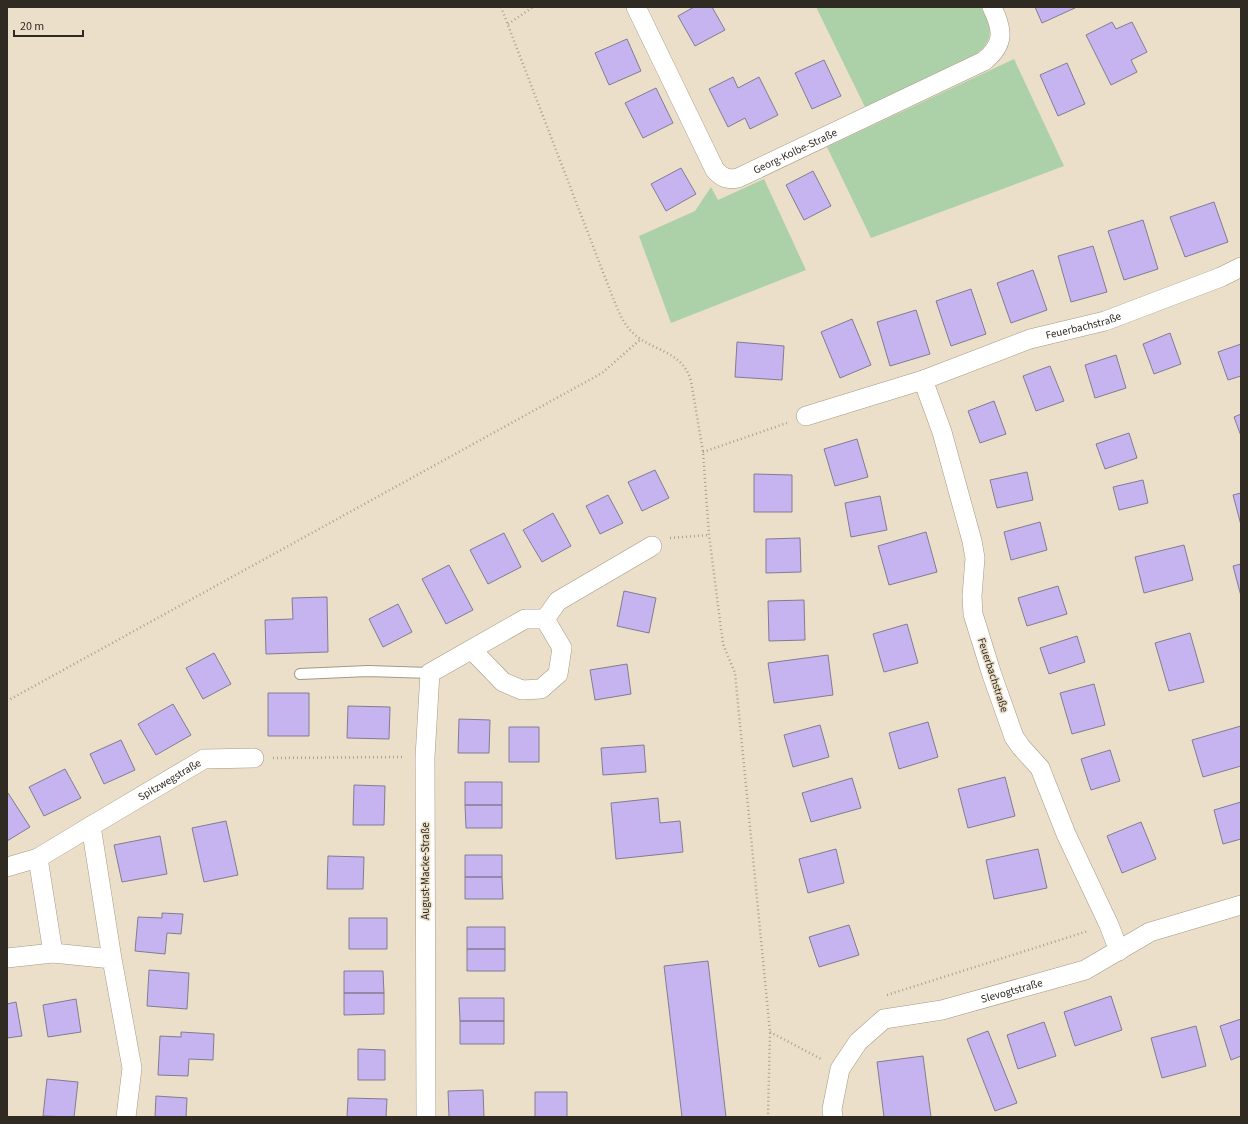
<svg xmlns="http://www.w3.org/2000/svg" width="1248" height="1124" font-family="'Source Sans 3',sans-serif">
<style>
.green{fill:#acd1a8}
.building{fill:#c6b4f1;stroke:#827c91}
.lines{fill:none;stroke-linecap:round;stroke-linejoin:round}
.service-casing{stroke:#a49984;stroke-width:12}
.minor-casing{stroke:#a49984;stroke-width:20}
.path{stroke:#a9a08f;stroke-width:2.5;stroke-dasharray:1 3;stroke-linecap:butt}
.service{stroke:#fff;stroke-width:10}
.minor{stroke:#fff;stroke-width:19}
.labels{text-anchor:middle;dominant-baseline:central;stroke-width:3;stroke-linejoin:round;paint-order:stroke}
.street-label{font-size:11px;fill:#2f2a22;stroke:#ebdfc9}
</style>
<rect width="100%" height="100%" fill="#ebdfc9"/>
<!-- green -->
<path class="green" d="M816,7H981C991,26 996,39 976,54L865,107Z
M1014,59L1064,166L871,238L827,147Z
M764,179L806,270L671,323L639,236L695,211L711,187L718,200Z"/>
<!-- building -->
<path class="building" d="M694,7H712L725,30L695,46L678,16Z
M1035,7H1077L1042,23Z
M1112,22L1116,29L1132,22L1147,52L1131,60L1137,72L1111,85L1086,35Z
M627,39L641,71L609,85L595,53Z
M824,60L841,96L812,109L795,73Z
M1067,63L1085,104L1058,116L1040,75Z
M733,77L738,88L759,77L778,115L750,129L745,118L728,127L709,89Z
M656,88L673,123L643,138L625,103Z
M681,168L696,194L666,211L651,184Z
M813,171L831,206L804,220L786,185Z
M1214,202L1228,242L1185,257L1170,217Z
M1143,220L1158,269L1124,280L1108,231Z
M1093,246L1107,292L1071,302L1058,256Z
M1033,270L1047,310L1011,323L997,283Z
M971,289L986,334L951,346L936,301Z
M916,310L930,354L890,366L877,322Z
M852,319L871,365L840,378L821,332Z
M1170,333L1181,364L1154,374L1143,344Z
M737,342L784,346L782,380L735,377Z
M1241,344V376L1228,380L1218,352Z
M1116,355L1126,388L1095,398L1085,365Z
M1050,366L1064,401L1036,411L1023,376Z
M994,401L1006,434L980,443L968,411Z
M1241,414V436L1234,417Z
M1129,433L1137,458L1105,469L1096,444Z
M857,439L868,477L835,486L824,449Z
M655,470L669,498L642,511L628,482Z
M1027,472L1033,500L997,508L990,480Z
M754,474L792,475V512H754Z
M1143,480L1148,503L1119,510L1113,487Z
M1241,493V525L1233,495Z
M608,495L623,523L600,534L586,506Z
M880,496L887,530L851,537L845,503Z
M553,513L571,546L542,562L523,530Z
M1040,522L1047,550L1011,560L1004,532Z
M926,532L937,572L889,585L878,546Z
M504,533L521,567L488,584L470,550Z
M800,538L801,572L766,573V539Z
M1184,545L1193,580L1144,593L1135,557Z
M1241,564V596L1233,566Z
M449,565L473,610L446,624L422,579Z
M1058,586L1067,614L1027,626L1018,598Z
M624,591L656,598L649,633L617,626Z
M327,597L328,652L266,654L265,620L293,619L292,598Z
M804,600L805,640L769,641L768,601Z
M398,604L412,632L383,647L369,619Z
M907,624L918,663L884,672L873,634Z
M1190,633L1204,682L1169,691L1155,643Z
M1077,636L1085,662L1049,674L1040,648Z
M214,653L231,684L203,699L186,668Z
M828,655L833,695L774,703L768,663Z
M627,664L631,694L595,700L590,670Z
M1094,684L1105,725L1072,734L1060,693Z
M268,693H309V736H268Z
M173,704L191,735L156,755L138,724Z
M348,706L390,707L389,739L347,738Z
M459,719L490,720L489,753H458Z
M928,722L938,757L899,769L889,733Z
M820,725L829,757L793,767L784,735Z
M1241,726V766L1203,777L1192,740Z
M509,727H539V762H509Z
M121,740L135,770L104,784L90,754Z
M644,745L646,772L603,775L601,748Z
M1110,750L1120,781L1091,790L1081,759Z
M65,769L81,798L44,816L29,787Z
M1005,777L1015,816L968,828L958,789Z
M852,778L861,808L811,822L802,793Z
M465,782H502V805H465Z
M354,785L385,786L384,825H353Z
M8,793L30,827L7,841V794Z
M658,798L660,823L680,821L683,852L616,859L611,803Z
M1241,802V839L1223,844L1214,810Z
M465,805H502V828H466Z
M226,821L238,875L204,882L192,828Z
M1141,822L1156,859L1122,873L1107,836Z
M160,836L167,874L122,882L114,845Z
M836,849L844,883L808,893L799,859Z
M1038,849L1047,888L994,899L986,860Z
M465,855H502V877H465Z
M328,856L364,857L363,889H327Z
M465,877H502L503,899H465Z
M162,913L183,914L181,934L167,933L165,954L135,951L138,917L162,918Z
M349,918H387V949H349Z
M849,925L859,955L819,967L809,937Z
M467,927H505V949H467Z
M467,949H505V971H467Z
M708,961L726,1117H682L664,966Z
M149,970L189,973L187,1009L147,1006Z
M344,971H383L384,993H344Z
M344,993H384V1014L344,1015Z
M1111,996L1122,1030L1075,1046L1064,1012Z
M459,998H504V1021H460Z
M76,999L81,1032L48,1037L43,1005Z
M16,1002L22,1036L7,1038V1004Z
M1241,1019V1056L1231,1060L1220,1026Z
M460,1021H504V1044H460Z
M1044,1022L1056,1056L1018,1069L1007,1035Z
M1196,1026L1206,1066L1162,1078L1151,1038Z
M988,1031L1017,1103L995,1111L967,1039Z
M181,1032L214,1034L213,1060L189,1059L188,1076L158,1075L160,1036L181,1037Z
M358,1049L385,1050V1080H358Z
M923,1056L931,1117H884L877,1062Z
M47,1079L78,1082L74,1117L43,1116Z
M483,1090L484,1117H449L448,1091Z
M535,1092H567V1117H535Z
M156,1096L187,1098L186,1117H155Z
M348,1098L387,1099L386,1117H347Z"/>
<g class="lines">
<defs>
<path id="service" d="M300,674L368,671L430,673"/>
<g id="minor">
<path id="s1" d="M636,7L715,170C722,178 728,180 738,178L984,61C1005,44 1003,30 992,7"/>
<path d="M806,416L923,380"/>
<path d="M545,619L558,601L652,546"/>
<path id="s2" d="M91,826L204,759L254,758"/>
<path d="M7,867L38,858"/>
<path id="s3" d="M1119,951L1109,925L1066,834L1040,768L1021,747L1014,737L992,675L973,614L972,596L975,558L972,541L942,432L923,380L1030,339L1105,321L1221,277L1241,267"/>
<path d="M7,958L53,953"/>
<path d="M112,959L53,953L38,858L91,826L112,959L132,1068L126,1117"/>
<path d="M426,1117L425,757L430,673L525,619H545L562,648L558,674L541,689L522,690L503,682L472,650"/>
<path id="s4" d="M833,1117L832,1109L840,1069L858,1042L884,1019L942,1010L1085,970L1150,932L1241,905"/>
</g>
</defs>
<!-- service casing -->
<use href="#service" class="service-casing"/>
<!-- minor casing -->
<use href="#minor" class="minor-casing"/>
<!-- path -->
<path class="path" d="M501,7L613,298C618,310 623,324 633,333C653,352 682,350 691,381L703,452L709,535L723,644L735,673L770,1032L768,1117
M508,24L533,7
M703,452L787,423
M670,538L709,535
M7,701L602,373L641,339
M273,758L404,757
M887,995L1088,931
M770,1032L821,1059"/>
<!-- service -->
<use href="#service" class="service"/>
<!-- minor -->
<use href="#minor" class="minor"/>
</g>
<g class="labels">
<!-- street labels -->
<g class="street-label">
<text stroke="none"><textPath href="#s1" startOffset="270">Georg-Kolbe-Straße</textPath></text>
<text stroke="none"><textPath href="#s3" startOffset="781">Feuerbachstraße</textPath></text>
<text transform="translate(993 675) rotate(72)">Feuerbachstraße</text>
<text stroke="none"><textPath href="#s2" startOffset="91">Spitzwegstraße</textPath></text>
<text transform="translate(425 871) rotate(-90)">August-Macke-Straße</text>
<text stroke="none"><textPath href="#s4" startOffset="247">Slevogtstraße</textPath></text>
</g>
</g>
<!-- border -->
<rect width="1248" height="1124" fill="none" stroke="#2f2a22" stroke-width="16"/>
<!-- scale -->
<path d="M14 30v6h69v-6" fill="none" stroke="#2f2a22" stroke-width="2"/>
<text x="20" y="30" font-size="12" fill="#2f2a22" stroke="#ebdfc9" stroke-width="3" paint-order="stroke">20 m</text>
</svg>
